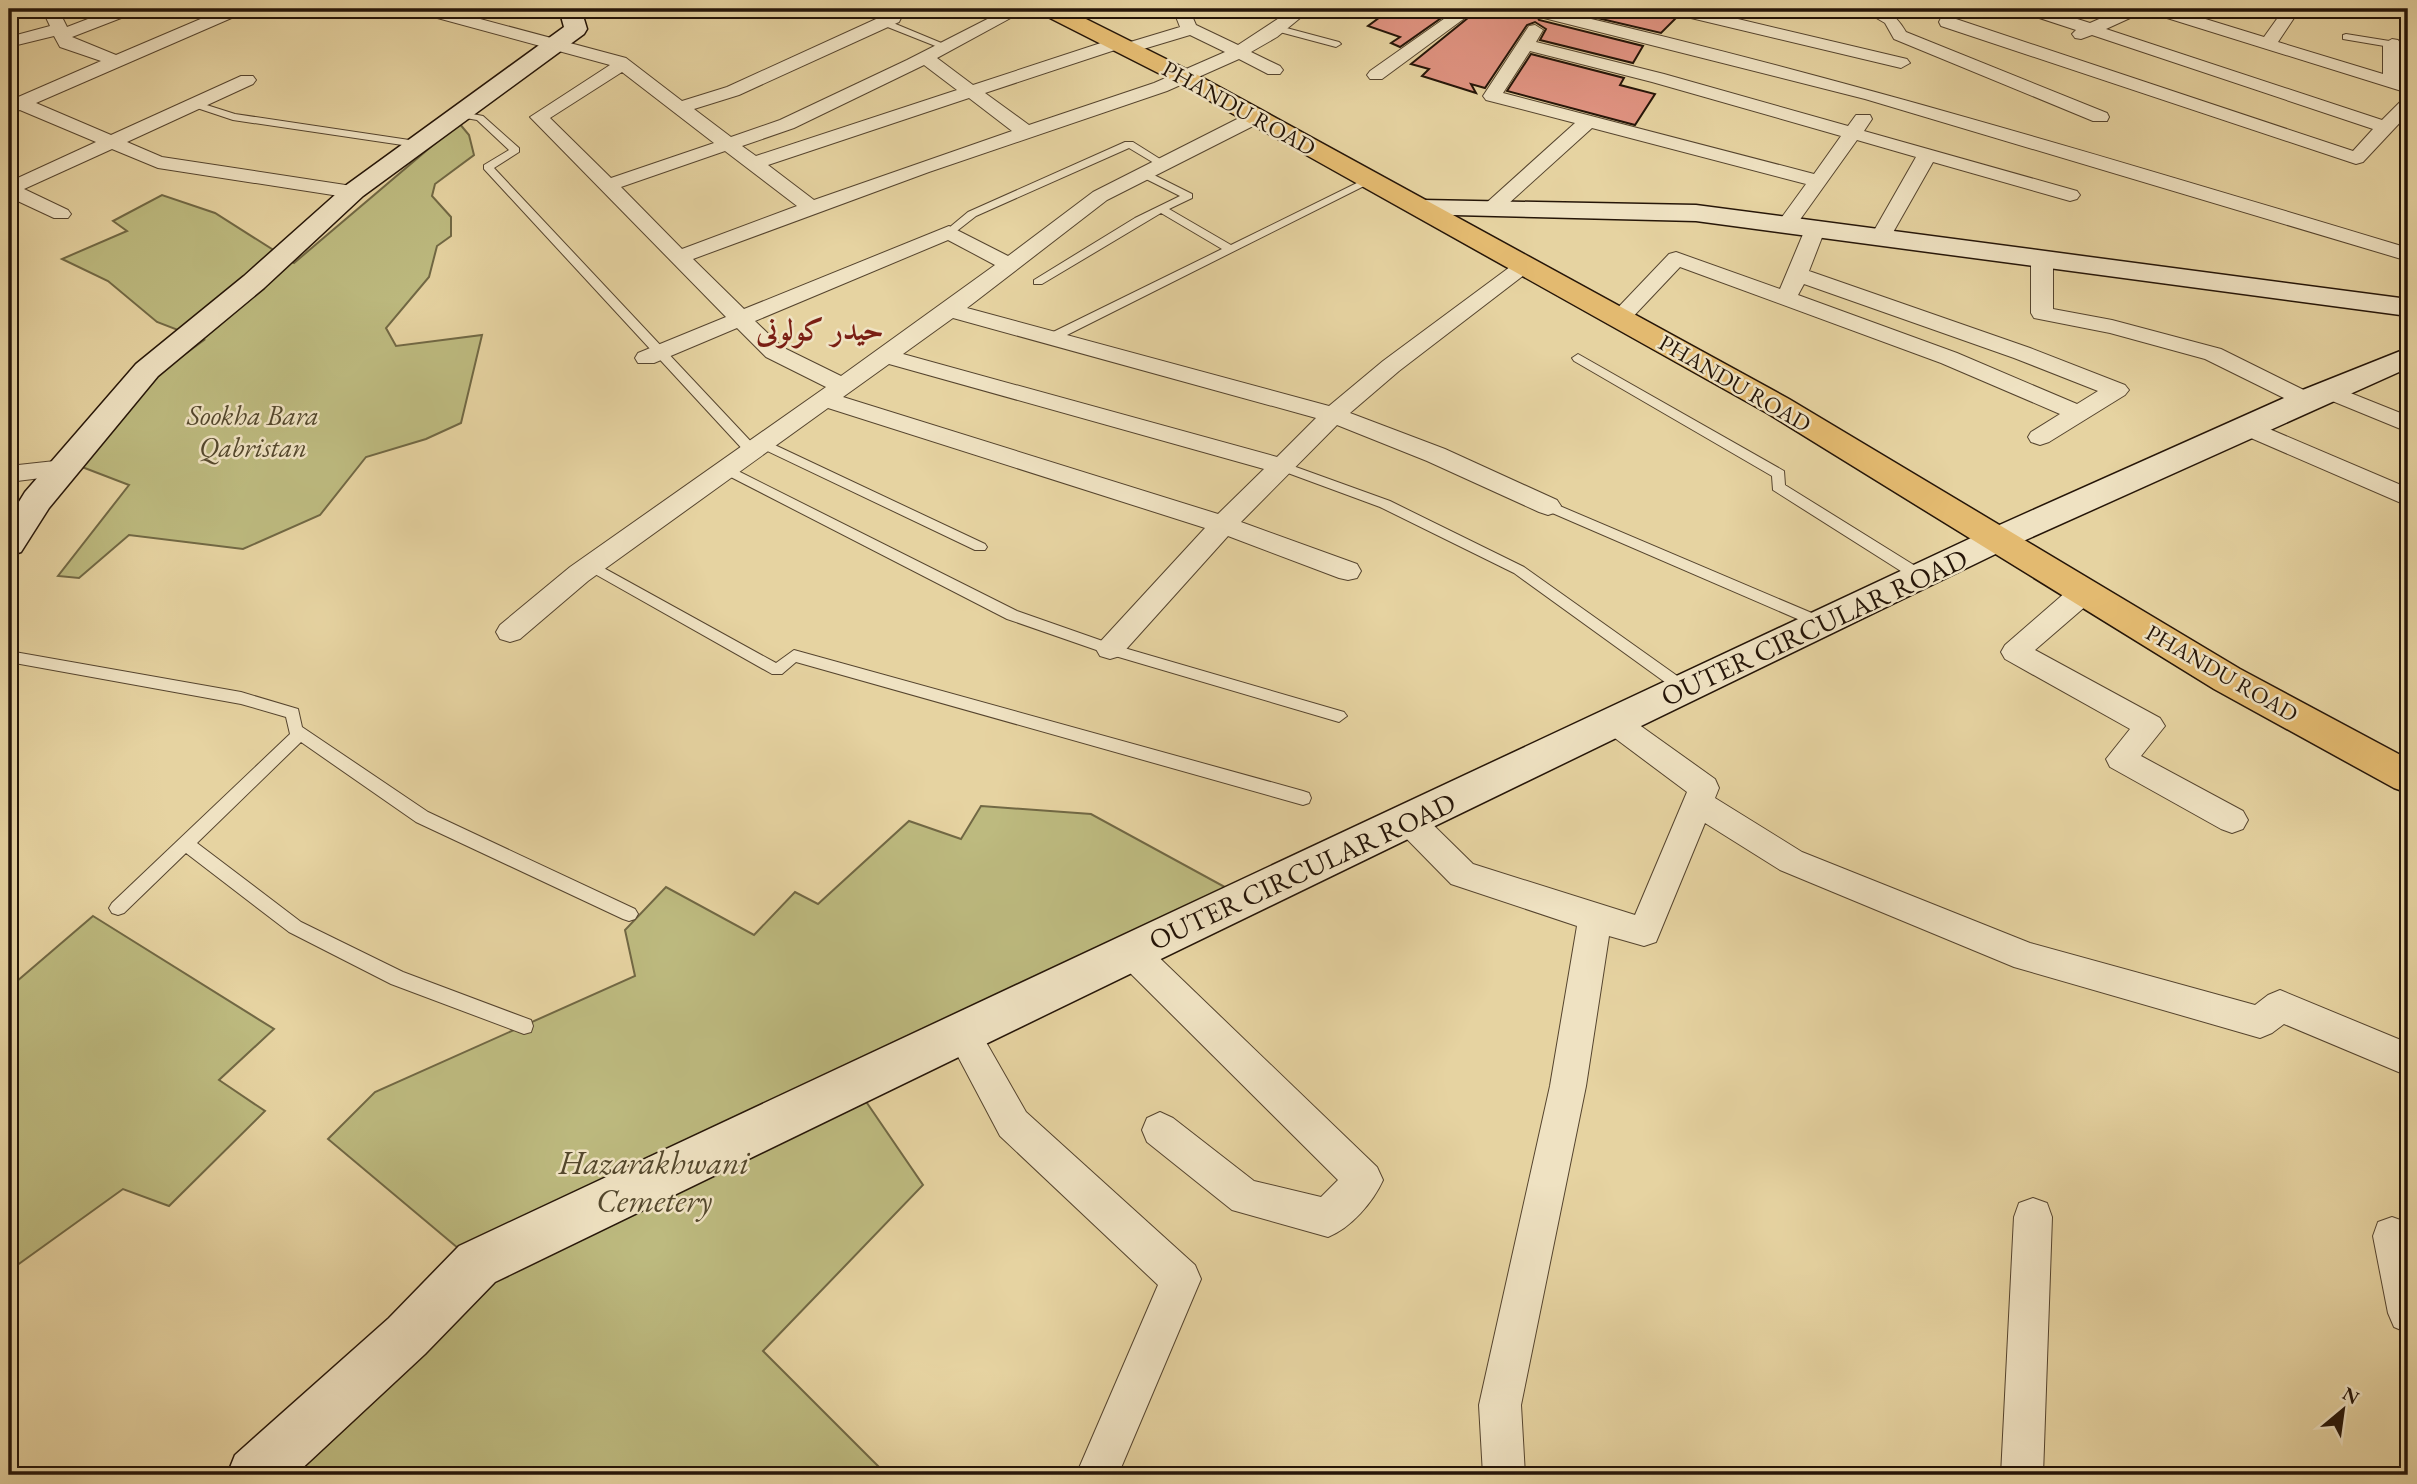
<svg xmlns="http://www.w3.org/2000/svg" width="2417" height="1484" font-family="'EB Garamond',Amiri,serif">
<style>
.green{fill:#bdba7f;stroke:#716844;stroke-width:2}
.building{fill:#e09381;stroke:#251508;stroke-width:2}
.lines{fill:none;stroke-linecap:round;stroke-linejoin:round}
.lane-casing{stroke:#55442e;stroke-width:2}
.street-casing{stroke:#55442e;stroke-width:2}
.secondary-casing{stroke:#251508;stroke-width:3}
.primary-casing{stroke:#251508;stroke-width:3}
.lane{fill:#efe2c2;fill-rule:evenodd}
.street{fill:#efe2c2;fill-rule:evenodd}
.secondary{fill:#efe2c2;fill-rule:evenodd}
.primary{fill:#e3ba70;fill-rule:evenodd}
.labels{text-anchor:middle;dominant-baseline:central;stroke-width:5;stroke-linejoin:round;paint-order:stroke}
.far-street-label{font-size:23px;fill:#251508;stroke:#efe2c2}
.park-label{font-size:28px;font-style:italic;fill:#53472c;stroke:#efe2c2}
.street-label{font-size:28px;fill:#251508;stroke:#efe2c2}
.far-district-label{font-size:30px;font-weight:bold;fill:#7a1f14;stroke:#efe2c2}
.near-park-label{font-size:33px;font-style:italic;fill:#53472c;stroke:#efe2c2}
</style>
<rect width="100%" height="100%" fill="#e6d3a1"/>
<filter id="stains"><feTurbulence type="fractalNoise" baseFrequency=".00286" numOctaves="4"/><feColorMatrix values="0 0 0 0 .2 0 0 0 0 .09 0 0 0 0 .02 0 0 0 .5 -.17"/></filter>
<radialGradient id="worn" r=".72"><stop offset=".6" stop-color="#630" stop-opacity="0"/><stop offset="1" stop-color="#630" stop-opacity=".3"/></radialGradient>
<!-- green -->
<path class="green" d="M459,123L469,135L474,155L435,184L432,196L451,217V236L437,246L429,277L386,328L396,346L482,335L461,423L426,439L366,457L320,515L243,549L129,535L79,578L58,576L129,485L82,467L147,382L204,340L157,322L108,281L62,259L127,231L113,221L162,195L215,213L294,263Z
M981,806L1091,814L1245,898L854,1084L923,1185L763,1351L887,1475H253L477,1264L328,1139L375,1092L635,976L625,930L666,887L754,935L795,892L818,904L909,821L961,839Z
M93,916L274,1029L219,1080L265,1111L169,1206L123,1189L9,1271V988Z"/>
<!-- building -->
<path class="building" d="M1391,9H1454L1400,47L1391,43L1400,37L1368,26Z
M1479,9H1537L1536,14L1539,20L1643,46L1633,63L1540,40L1546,29L1535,22L1527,25L1485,88L1471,84L1476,93L1422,76L1429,69L1411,64Z
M1559,9H1665L1669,16L1677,17L1661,33Z
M1531,54L1624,78L1620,85L1655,94L1635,125L1507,91Z"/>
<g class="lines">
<defs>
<path id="lane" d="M335,9H346L336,15H330V11Z
M1329,9L1347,11L1343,14Z
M880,20H886L951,47L943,49L880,24Z
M1279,26L1339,42L1341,44L1336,47L1276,31L1275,29Z
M2346,34L2408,44V50L2343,39V35Z
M194,101L235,114L416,141L421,144L416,147L233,120L191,106L189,104Z
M457,111L483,116L519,148V152L494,168L757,448V454H747L484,169V165L509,150L477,120L454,116V112Z
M1125,142H1133L1168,164L1159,166L1129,148L976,216L953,234L944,232L968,212Z
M1140,172H1148L1192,194V198L1169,209L1231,245L1367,178L1376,180L1055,341H1047V335L1222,249L1161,213L1042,284H1034V280L1135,218L1180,196L1140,176Z
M1578,354L1784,471L1785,485L1925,572L1927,576L1925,580H1915L1773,490L1772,476L1574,361L1572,358Z
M762,439L985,544L987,547L985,550H975L757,446V440Z
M1282,462L1390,501L1524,567L1690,685L1693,689L1690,693H1680L1514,573L1380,507L1277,469L1275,466Z
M726,465L1017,611L1114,645L1344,712L1347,716L1339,722L1105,653L1007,619L721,472V466Z
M1548,501L1826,619L1828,623L1826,627H1816L1543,509L1541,506L1543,503Z
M591,561L776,663L794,650L1303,791L1309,793L1311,798L1309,803L1303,805L796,662L782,674H772L586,569L584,566L586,563Z
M9,651L241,692L298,709L302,727L428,812L635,909L638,914L635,919L629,921L623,919L416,822L301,742L197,843L301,922L403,972L531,1020L533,1026L531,1032L524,1034L391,984L289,932L186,853L124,913L118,915L112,913L109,908L112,903L290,734L286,717L241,704L9,662Z"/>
<path id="street" d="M42,9H58L67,27L114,9H136L134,13L72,37L116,55L224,9H245L243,13L36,103L111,135L241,76H253L256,80L253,84L127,142L162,157L352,186L359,188L362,192L359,196L352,198L158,168L112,149L24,189L68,210L71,214L68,218H54L9,197V182L96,142L20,110L9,113V101L101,61L60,47L54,36L9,47V37L50,26Z
M417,9H443L626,58L682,101L727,87L887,14H899L901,18L899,22L739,95L694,109L731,137L780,120L907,60L1007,9H1027L937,58L973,85L1113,39H1125L1127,43L1180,27L1173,9H1189L1196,25L1238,45L1293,9H1311L1277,37L1251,52L1280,66L1283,70L1280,74H1268L1239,59L1167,91L929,172L693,259L744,309L949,226L1008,256L1093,192L1249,113H1263L1265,117L1263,121L1107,200L967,308L1329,406L1383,361L1518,261H1532L1536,265L1532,269L1399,371L1350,413L1445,449L1557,500L1561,506L1557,512L1548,515L1539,512L1427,461L1337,425L1241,522L1357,564L1361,571L1357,578L1348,580L1339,578L1228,536L1120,656L1110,659L1100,656L1096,649L1100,642L1205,528L828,408L588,581L520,639L510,642L500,639L496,632L500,625L570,567L826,387L766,357L737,328L654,363H638L635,358L638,353L726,317L530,117L610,65L419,13ZM1190,35L1225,52L1154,83L1029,125L985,93L1121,48L1130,53ZM924,65L957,90L756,156L742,146L794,128ZM622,72L714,143L611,178L550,118ZM969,98L1012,131L814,200L768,165ZM725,151L797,206L682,249L621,187ZM948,240L995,265L841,376L782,347L755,321ZM953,318L1316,418L1277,457L903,354ZM889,364L1264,469L1218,514L843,397Z
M1458,9H1477L1382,79H1370L1367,75L1370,71Z
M1540,9H1549C1839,76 2123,162 2408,248V261L1865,99L1540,17L1538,13Z
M1668,9H1696L1907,59L1910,63L1901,68L1670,13Z
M1861,9C1885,9 1893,10 1906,32L2107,113L2109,117L2107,121H2093L1894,39L1885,23Z
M2022,9H2046L2090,23L2122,9H2143L2141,13L2106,29L2382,120L2402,100L2408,99V114L2363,162L2356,164L1941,26L1939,22L1941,18H1953L2353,151L2373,129L2092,35L2081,39L2075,38L2072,34L2076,30L2024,13Z
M2149,9H2173L2264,37L2284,9H2300L2278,42L2383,74V44L2392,39L2398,40L2401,44V80L2408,82V93L2151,13Z
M1535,25L1543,30L1536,42L1664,74L1848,126L1856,115H1870L1872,119L1864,131L2077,191L2080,195L2077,199L2070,201L1933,162L1891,236L1888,240H1874L1871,236L1916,157L1857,140L1794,228H1780L1777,224L1806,184L1592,128L1498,213H1484L1481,209L1484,205L1575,123L1486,100L1483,96L1529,26ZM1530,51L1652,82L1841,136L1814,174L1503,93Z
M1816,221L1823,223L1826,227L1809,271L2030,348L2125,385L2129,390L2125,395L2049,442L2040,445L2031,442L2028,437L2031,432L2060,414L1941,363L1680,267L1628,322H1612L1609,317L1669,254L1676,252L1780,289L1806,227L1809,223ZM1804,284L2014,358L2098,391L2077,404L1957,353L1798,295Z
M2042,254L2049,256L2053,260V309L2112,320L2221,349L2314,395L2318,400L2314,405L2306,407L2298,405L2205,359L2110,333L2034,318L2031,313V260L2035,256Z
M2328,384L2408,416V432L2320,396L2316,391L2320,386Z
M2246,419L2408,488V506L2237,432L2234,427L2237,422Z
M64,460L73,462L76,468L73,474L9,482V466Z
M2084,582L2094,585L2098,592L2094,599L2035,650L2160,718L2165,726L2141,756L2243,811L2248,820L2243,829L2232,833L2221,829L2110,767L2106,759L2130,729L2005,659L2001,652L2005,645L2074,585Z
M1614,711L1624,714L1715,779L1719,788L1715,798L1802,852L2030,943L2255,1005L2268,995L2280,990L2408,1043V1076L2284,1024L2272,1033L2260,1038L2014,967L1780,870L1705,823L1656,942L1644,946L1609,936L1586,1086L1521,1405L1525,1475H1483L1479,1405L1550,1086L1577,926L1451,884L1397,829L1392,820L1397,811L1408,807L1419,811L1473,864L1635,915L1687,792L1604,730L1599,722L1604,714Z
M1131,937L1143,942L1377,1167L1383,1180C1373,1202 1351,1228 1328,1237L1232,1210L1147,1142L1142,1130L1147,1118L1160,1112L1173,1118L1254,1181L1321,1197L1338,1180L1119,962L1114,952L1119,942Z
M962,1016L974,1021L1026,1112L1195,1265L1201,1279L1118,1475H1076L1158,1285L1000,1136L945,1032L950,1021Z
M2033,1198L2047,1203L2052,1217L2043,1475H2001L2014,1217L2019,1203Z
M2392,1217L2406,1222L2408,1229V1333L2394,1327L2388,1313L2373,1236L2378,1222Z"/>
<path id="secondary" d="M559,9H581L587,29L584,34L363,196L264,288L158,376L49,508L21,552L9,556V518L25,492L136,364L244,276L345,186L564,27Z
M1422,200L1696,205L2408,299V316L1696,221L1413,214L1409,208L1413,202Z
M2408,348V368L2010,547L495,1282L425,1354L295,1475H227L235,1455L389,1318L459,1246L1986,531L2295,393Z"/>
<path id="primary" d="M1039,9H1066L1192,72L1789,399L2240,669L2408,759V793L2394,788L2214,689L1767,413L1176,82L1042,14Z"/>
</defs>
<!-- lane casing -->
<use href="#lane" class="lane-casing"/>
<!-- street casing -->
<use href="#street" class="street-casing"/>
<!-- secondary casing -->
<use href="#secondary" class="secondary-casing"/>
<!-- primary casing -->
<use href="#primary" class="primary-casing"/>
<!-- lane -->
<use href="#lane" class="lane"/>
<!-- street -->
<use href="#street" class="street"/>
<!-- secondary -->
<use href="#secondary" class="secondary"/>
<!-- primary -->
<use href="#primary" class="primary"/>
</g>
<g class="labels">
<!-- far-street labels -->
<g class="far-street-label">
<text transform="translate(1239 108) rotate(29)">PHANDU ROAD</text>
<text transform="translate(1735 383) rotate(30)">PHANDU ROAD</text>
<text transform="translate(2222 673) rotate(30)">PHANDU ROAD</text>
</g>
<!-- park labels -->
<g class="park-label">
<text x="253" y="415">Sookha Bara<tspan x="253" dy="32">Qabristan</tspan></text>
</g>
<!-- street labels -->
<g class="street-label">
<text transform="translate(1814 627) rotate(-25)">OUTER CIRCULAR ROAD</text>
<text transform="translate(1302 871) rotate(-25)">OUTER CIRCULAR ROAD</text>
</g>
<!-- far-district labels -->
<g class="far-district-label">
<text x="820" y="329">حیدر کولونی</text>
</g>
<!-- near-park labels -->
<g class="near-park-label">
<text x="654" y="1162">Hazarakhwani<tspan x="654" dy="38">Cemetery</tspan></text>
</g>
</g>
<!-- margin -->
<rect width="2417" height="1484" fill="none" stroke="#e6d3a1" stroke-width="35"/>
<rect x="10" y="10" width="2396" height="1463" fill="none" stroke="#251508" stroke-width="3.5"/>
<rect x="18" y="18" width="2382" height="1449" fill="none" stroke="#251508" stroke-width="2"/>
<!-- north arrow -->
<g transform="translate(2343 1410) rotate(29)" stroke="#efe2c2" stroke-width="5" paint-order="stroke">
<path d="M0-5L12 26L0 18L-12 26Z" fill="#251508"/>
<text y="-10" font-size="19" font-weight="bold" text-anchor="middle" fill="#251508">N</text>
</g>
<rect width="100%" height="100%" filter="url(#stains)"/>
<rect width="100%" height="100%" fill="url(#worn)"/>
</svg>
